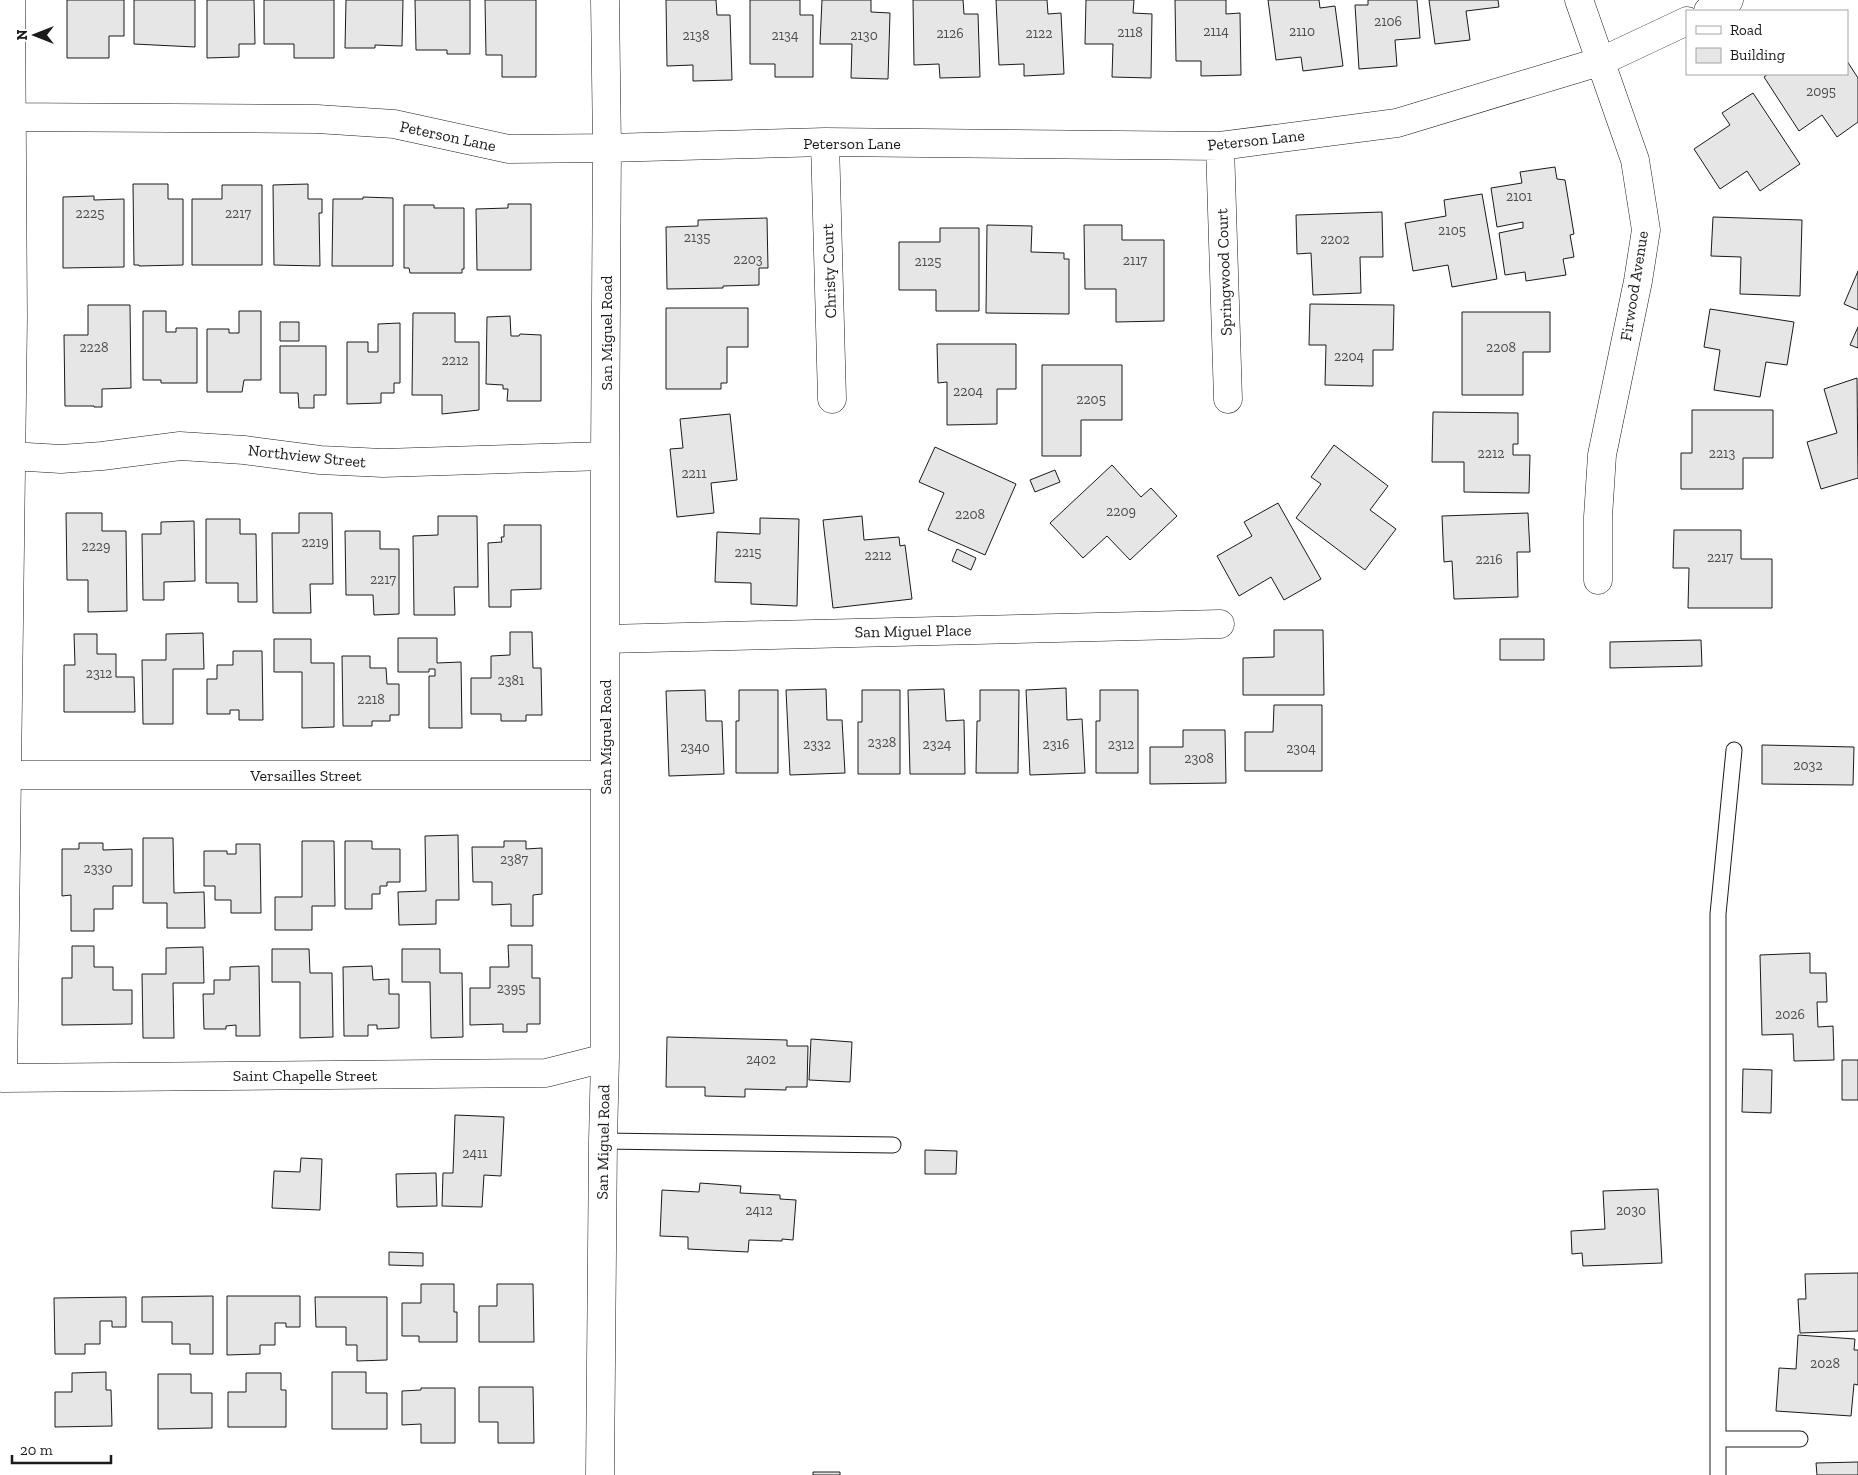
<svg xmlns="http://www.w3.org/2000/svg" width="1858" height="1475" font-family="'Zilla Slab',serif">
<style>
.building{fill:#e6e6e6;stroke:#1a1a1a}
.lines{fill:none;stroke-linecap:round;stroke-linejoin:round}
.service-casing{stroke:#1a1a1a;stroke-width:17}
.minor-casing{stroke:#1a1a1a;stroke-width:29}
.service{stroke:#fff;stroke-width:15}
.minor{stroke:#fff;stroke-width:28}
.labels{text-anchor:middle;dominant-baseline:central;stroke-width:4;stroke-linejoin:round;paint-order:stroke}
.number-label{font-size:14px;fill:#4d4d4d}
.street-label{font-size:16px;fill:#1a1a1a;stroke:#fff}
</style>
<rect width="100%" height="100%" fill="#fff"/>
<!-- building -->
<path class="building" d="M67,0H124V36H109V58H67Z
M134,0H195V47L134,44Z
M207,0H254L255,44H239V57L207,58Z
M264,0H334V58H294V44H264Z
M346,0H403L402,46L375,45V48H345Z
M415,0H470V54H447V50H416Z
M485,0H536V77H502V55H486Z
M666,0H716L717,15H730L732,80L693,81V65L667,66Z
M750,0H800V15H813V77H775V64H750Z
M822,0H871V12L890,13L888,79L851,78L852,44H820Z
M913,0H963L964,14H978L980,77L940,78L939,64L914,65Z
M996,0H1047L1048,14L1061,13L1064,74L1024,76V64L999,65Z
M1086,0H1134L1133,13L1152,14L1151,78L1112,77L1113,44H1085Z
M1175,0H1226V14L1240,13L1241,75L1201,76V61H1176Z
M1268,0H1319L1320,8L1335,6L1343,66L1303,71L1301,57L1276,60Z
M1368,0H1417L1420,38L1395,40L1397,66L1359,69L1355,5H1368Z
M1429,0H1498L1499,7L1466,11L1470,40L1435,44Z
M1847,61L1858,78V122L1837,137L1822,115L1799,131L1764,77L1768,74H1847Z
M1753,93L1800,164L1760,191L1747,171L1720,189L1694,149L1730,125L1722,113Z
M1555,167L1557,179L1565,180L1574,234L1570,235L1574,257L1563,259L1566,275L1526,281L1525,272L1505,275L1499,233L1523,228V222L1497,227L1491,188L1522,183L1520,172Z
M133,184H168V199H183V265L139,266V265H134Z
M308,184V199H322V213H319L320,266L274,265L273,185Z
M222,185H262V265H192V199H222Z
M1482,194L1497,279L1452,287L1448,265L1413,271L1405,223L1446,216L1444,200Z
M94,196V200L124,199V267L63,268V197Z
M363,197L393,198V266H332L333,199H363Z
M508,204H531V270H477L476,209L508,208Z
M404,205H434V208H464V269H462V273H410L409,268H404Z
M1382,212L1383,257H1360L1361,293L1313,295L1311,253L1297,254L1296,215Z
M1713,217L1802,220L1800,296L1740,294L1741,257L1711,256Z
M767,218L768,268H759V285L723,286V288L667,289L666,227L698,226V220Z
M987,225L1032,226L1031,252L1064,253V259H1069V314L986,313Z
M1084,225H1122V240H1164V321L1116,322V289H1085Z
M940,228H979V311H936V290H899V242H940Z
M1858,271V310L1844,304Z
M1310,304L1394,305L1393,350H1373V386L1325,385L1326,345H1309Z
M88,305H130L131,388L102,389V407H94V406H65L64,335H88Z
M666,308H748V347H727V383H721V389H666Z
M1710,309L1794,322L1787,365L1766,362L1760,397L1714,390L1720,350L1704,347Z
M143,311H166V332H176V328H197V383H161V380H143Z
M239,311H261V380H244L242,392H207V329H229V333H239Z
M1462,312H1550V352H1523V395H1462Z
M413,313H455V342H479V410L442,414V395H412Z
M510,316L511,336H519L520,334L541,335V401H507L508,389H503V385L486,384L487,317Z
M280,322H299V341H280Z
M400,323V383H394V393H381V403L347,404V342H368V352H378V324Z
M1858,327V348L1850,345Z
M937,344H1016V389H997V424L947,425V382L938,383Z
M280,346H326V395H314V408H299L298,393H280Z
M1042,365H1122V420H1081V456H1042Z
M1857,378L1858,478L1821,489L1807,442L1837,433L1824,389Z
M1692,410H1773V458H1743V489H1681V453H1692Z
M1433,412L1518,413V444H1513V455H1530L1529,493L1464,492V462H1432Z
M730,414L737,480L711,483L714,513L677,517L670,449L683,448L680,419Z
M1334,445L1388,486L1370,510L1396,529L1365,570L1296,518L1321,484L1311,477Z
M935,447L1016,484L985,555L928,530L944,493L919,482Z
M1112,465L1141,497L1151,488L1177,516L1130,560L1107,536L1083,558L1050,523Z
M1055,470L1060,482L1035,492L1030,480Z
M1278,503L1321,579L1284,600L1271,577L1239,596L1217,556L1252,536L1244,522Z
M66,513H102V531H126L127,611L88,612V580H67Z
M299,513H332L333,584H310L311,613H273L272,533H299Z
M1528,513L1530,552H1517L1518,597L1454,599L1452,561L1444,562L1442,516Z
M438,516H477L478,587H454L455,615H414L413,536L438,535Z
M862,516L864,540L899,537L900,546L905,545L912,599L833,608L823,520Z
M760,518L799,519L797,606L751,604V583L715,582L717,532L760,534Z
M206,519H240V534H256L257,602H238V583H206Z
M194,521L195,581L164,582V600H143L142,534H161V522Z
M504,525H541V589L511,590V607H489L488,543L502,542L501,537H504Z
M1674,530H1741V559H1772V608H1688L1689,568H1673Z
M345,531H380V549H399V614L374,615L373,595H346Z
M957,549L976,558L971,570L952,561Z
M1274,630H1323L1324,695H1243V658L1274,657Z
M510,632H532L533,668H541L542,715H526V721H501V714H471V678H491V656L510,655Z
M203,633L204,669H173V724H143L142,660H166V634Z
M74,634H97V654H116V677H134L135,712H64V665H75Z
M398,638H437V663L461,662L462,728H429V676H435V669H429V672H398Z
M274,639H311V663H334V727L302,728V672H274Z
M1500,639H1544V660H1500Z
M1701,640L1702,666L1610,668V642Z
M233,651H262L263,720H239V710H230V714H207V679H217V665H233Z
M342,656H370V668H386L387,684H399V715H390V721H372V726H343Z
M1066,688L1067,720L1082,719L1085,773L1030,775L1026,690Z
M826,689L827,720H842L845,773L790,775L786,690Z
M944,689L946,721L964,720L965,774H910L908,690Z
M705,690L706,721H722L724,774L669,776L666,691Z
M739,690H778V773H736V721H739Z
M862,690H900V774H858V722H862Z
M980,690H1019L1018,773H976L977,721H980Z
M1100,690H1138V773H1096V721H1100Z
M1274,705H1322V771H1245V732H1273Z
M1183,730H1225L1226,783L1150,784V747H1183Z
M1762,745L1854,747L1853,785L1762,784Z
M458,835L459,900H436V924L399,925L398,892L426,891L425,836Z
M143,838H173L174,893L204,892L205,928H167V903H143Z
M302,841H334L335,906H312V930H275V897H302Z
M345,841H372V849H400V882H387V886H380V894H372V909H345Z
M504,841H526V849L542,848V894L533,895V926H511V904L492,905V882H473L472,847H504Z
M79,843H103V850L132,849V886H113V909H94V931H71V895L62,896V849H79Z
M236,844H260L261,913H231V900H215V886H204V851H227V854H236Z
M508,945H532V978H540V1024H527V1032H503V1024L470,1025V988H490V967H509Z
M72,946H94V967H113V990H132V1024L62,1025V978H72Z
M203,947L204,983H173L174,1038H143L142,974H166V948Z
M272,949H309L310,973H332L333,1037L300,1038V982H272Z
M402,949H440V973H462L463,1037L431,1038L430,982H402Z
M1810,953V973H1826L1827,1002H1817L1818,1027L1833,1026L1834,1060L1794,1061L1793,1034L1762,1035L1760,955Z
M259,966L260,1036H236V1025L226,1026V1029H204L203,994H214V980H230V967Z
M372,966L373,980L389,979V994H399V1028L377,1029V1025H368V1036H344L343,967Z
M667,1037L787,1040V1046H808L807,1087H786V1090L745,1089V1097L705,1096V1087H666Z
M811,1039L852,1042L850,1082L809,1080Z
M1842,1060H1858V1100H1842Z
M1743,1069L1772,1070L1771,1113L1742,1112Z
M455,1115L504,1117L501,1176L484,1175L482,1207L442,1206L443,1173H453Z
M925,1150L957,1151L956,1174H925Z
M301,1158L322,1159L320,1210L272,1208L274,1171L300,1172Z
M436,1173L437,1206L397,1207L396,1174Z
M700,1183L741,1186L740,1193L780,1195V1199L796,1200L793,1240L782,1239V1241L749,1240L748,1252L688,1249V1237L660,1236L662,1190L699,1192Z
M1658,1189L1662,1263L1583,1266L1582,1253L1572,1254L1571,1231L1605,1229L1603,1191Z
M389,1252L423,1253V1266L389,1265Z
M1858,1273V1331L1800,1333L1798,1299H1806L1805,1274Z
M421,1284H454V1312H457V1342H419V1336H402V1303H421Z
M497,1284H533L534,1342H479V1306H497Z
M213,1296V1354H190V1344H172V1322H142V1297Z
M227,1296H300V1327H286V1323H275V1345H260V1354L227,1355Z
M126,1297V1327H112V1321H100V1344H85V1354H55L54,1298Z
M315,1297H387V1360L357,1361V1345H346V1327H316Z
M1798,1335L1855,1339L1854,1350H1858V1385L1854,1384L1851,1416L1776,1411L1779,1368L1796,1369Z
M106,1372V1390H111L112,1426L55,1427V1392H72V1373Z
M332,1372H366V1393H387V1429H332Z
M246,1373H281V1390H286V1427H228V1392H246Z
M158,1374H191V1393H212V1428L158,1429Z
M479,1387H533L534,1443H498V1422H479Z
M421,1388H455V1443H421V1424L402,1425V1391L421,1390Z
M1858,1462V1475H1817L1816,1463Z
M813,1472H840V1475H813Z"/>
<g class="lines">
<defs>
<path id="service" d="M603,1141L893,1145
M1718,1439H1800
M1718,1475V914L1734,750"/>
<path id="minor" d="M11,0L13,318L3,1078L546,1073L605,1058
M1579,0L1635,160L1646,230L1638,281L1602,455L1598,517V580
M1708,11L1729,0
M0,117L317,119L394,124L509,149L607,148L825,142L1220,146L1397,123L1602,61L1687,21
M825,142L832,399
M1220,146L1228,399
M11,456L61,459L102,456L180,446L244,450L320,460L383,463L605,456
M605,639L1220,624
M7,775H605
M600,1475L603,1141L605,1058V456L607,148L605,0"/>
</defs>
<!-- service casing -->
<use href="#service" class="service-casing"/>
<!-- minor casing -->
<use href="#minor" class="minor-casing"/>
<!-- service -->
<use href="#service" class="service"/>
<!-- minor -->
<use href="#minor" class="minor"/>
</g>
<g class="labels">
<!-- number labels -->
<g class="number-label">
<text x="1388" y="21">2106</text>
<text x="1216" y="31">2114</text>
<text x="1302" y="31">2110</text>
<text x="1130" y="32">2118</text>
<text x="950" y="33">2126</text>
<text x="1039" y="33">2122</text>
<text x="696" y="35">2138</text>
<text x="785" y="35">2134</text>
<text x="864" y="35">2130</text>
<text x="1821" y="91">2095</text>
<text x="1519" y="196">2101</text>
<text x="90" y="213">2225</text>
<text x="238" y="213">2217</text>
<text x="1452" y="230">2105</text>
<text x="697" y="237">2135</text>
<text x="1335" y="239">2202</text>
<text x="748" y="259">2203</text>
<text x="1135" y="260">2117</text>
<text x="928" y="261">2125</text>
<text x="94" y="347">2228</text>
<text x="1501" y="347">2208</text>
<text x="1349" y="356">2204</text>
<text x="455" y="360">2212</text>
<text x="968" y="391">2204</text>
<text x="1091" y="399">2205</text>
<text x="1491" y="453">2212</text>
<text x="1722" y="453">2213</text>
<text x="694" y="473">2211</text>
<text x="1121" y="511">2209</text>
<text x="970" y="514">2208</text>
<text x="315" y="542">2219</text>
<text x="96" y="546">2229</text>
<text x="748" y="552">2215</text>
<text x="878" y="555">2212</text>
<text x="1720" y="557">2217</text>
<text x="1489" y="559">2216</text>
<text x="383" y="579">2217</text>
<text x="99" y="673">2312</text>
<text x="511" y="680">2381</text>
<text x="371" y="699">2218</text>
<text x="882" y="742">2328</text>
<text x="817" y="744">2332</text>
<text x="937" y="744">2324</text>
<text x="1056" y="744">2316</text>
<text x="1121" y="744">2312</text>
<text x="695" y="747">2340</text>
<text x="1301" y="748">2304</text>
<text x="1199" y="758">2308</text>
<text x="1808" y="765">2032</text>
<text x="514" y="859">2387</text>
<text x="98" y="868">2330</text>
<text x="511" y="988">2395</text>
<text x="1790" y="1014">2026</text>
<text x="761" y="1059">2402</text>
<text x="475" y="1153">2411</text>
<text x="759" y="1210">2412</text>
<text x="1631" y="1210">2030</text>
<text x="1825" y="1363">2028</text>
</g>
<!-- street labels -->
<g class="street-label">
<text transform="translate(448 136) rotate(12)">Peterson Lane</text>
<text transform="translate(1256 140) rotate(-6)">Peterson Lane</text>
<text x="852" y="143">Peterson Lane</text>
<text transform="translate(829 271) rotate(-92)">Christy Court</text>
<text transform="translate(1224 272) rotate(-92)">Springwood Court</text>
<text transform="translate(1634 286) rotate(-81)">Firwood Avenue</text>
<text transform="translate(606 333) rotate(-90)">San Miguel Road</text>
<text transform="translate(307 456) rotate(6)">Northview Street</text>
<text transform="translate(913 631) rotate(-1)">San Miguel Place</text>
<text transform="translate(605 737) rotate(-90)">San Miguel Road</text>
<text x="306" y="775">Versailles Street</text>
<text x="305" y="1075">Saint Chapelle Street</text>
<text transform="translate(603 1142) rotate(-89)">San Miguel Road</text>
</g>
</g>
<!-- legend -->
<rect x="1686" y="10" width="162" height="65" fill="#ffffff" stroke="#a3a3a3"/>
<rect x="1696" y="26" width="25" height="8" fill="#ffffff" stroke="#a3a3a3"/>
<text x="1730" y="35" font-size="15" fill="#1a1a1a">Road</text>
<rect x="1696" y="48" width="25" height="15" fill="#e6e6e6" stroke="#a3a3a3"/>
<text x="1730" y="60" font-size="15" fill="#1a1a1a">Building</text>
<!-- north arrow -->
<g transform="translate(35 35) rotate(270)" stroke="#ffffff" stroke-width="4" paint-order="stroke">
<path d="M0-4L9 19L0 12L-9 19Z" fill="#1a1a1a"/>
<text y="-8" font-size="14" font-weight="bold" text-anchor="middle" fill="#1a1a1a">N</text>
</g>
<!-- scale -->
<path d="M12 1455v8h99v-8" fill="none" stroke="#1a1a1a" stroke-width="2.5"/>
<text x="20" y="1455" font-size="15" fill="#1a1a1a" stroke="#ffffff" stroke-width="4" paint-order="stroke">20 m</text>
</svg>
